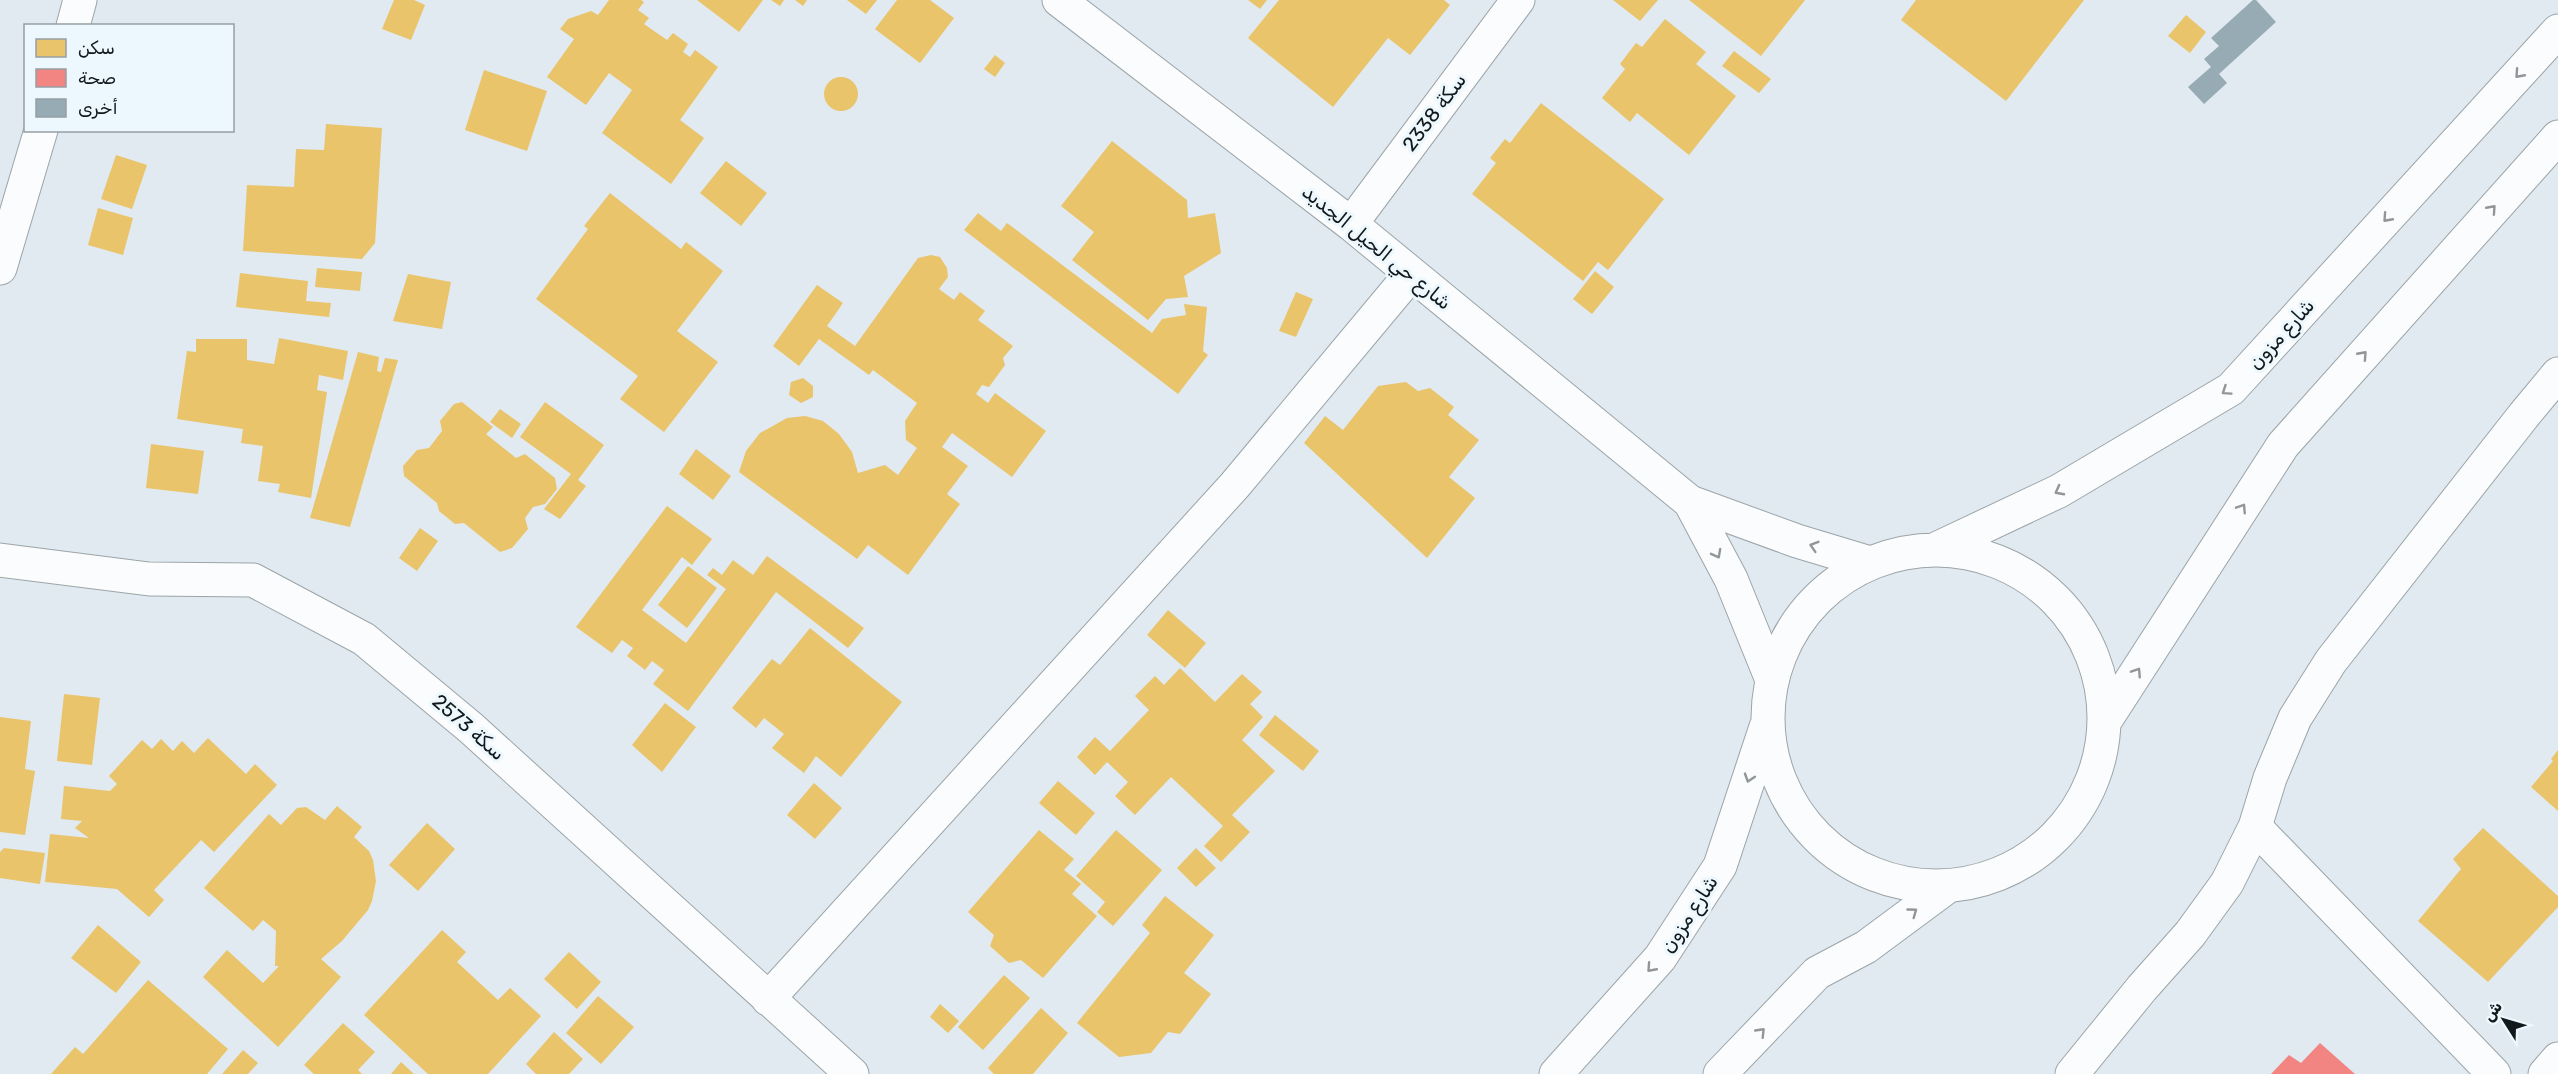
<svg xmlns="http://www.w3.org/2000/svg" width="2558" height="1074" font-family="Rubik,'Noto Sans Arabic',sans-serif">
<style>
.homes{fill:#e9c46a}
.health{fill:#f28482}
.building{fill:#97abb4}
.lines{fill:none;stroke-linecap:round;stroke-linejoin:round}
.minor-casing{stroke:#9ca4a8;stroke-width:35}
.major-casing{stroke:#9ca4a8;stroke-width:35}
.minor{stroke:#fafcfd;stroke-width:33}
.major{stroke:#fafcfd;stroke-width:33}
.oneway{stroke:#929698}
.labels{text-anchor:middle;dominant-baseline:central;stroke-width:6;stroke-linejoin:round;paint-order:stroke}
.street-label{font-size:20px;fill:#12191c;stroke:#edf8fe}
</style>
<rect width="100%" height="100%" fill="#e0eaf0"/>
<!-- homes -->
<path class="homes" d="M394,0H414L425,5L411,40L382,29Z
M609,0H641L644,2L638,10L649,18L644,24L667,40L673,33L688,44L683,52L690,57L695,50L718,67L680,120L704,138L671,184L602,133L632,90L609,73L586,105L547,77L574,39L560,29L568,19L591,11L598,15Z
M697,0H763L739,32Z
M771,0H784L780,6Z
M795,0H807L803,6Z
M847,0H877L866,14Z
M897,0H930L954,18L920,63L875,29Z
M1248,0H1267L1260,9Z
M1279,0H1444L1450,5L1410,55L1388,38L1333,107L1248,38Z
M1613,0H1658L1640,21Z
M1689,0H1805L1761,56Z
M1916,0H2084L2006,101L1901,20Z
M2186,15L2206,32L2190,53L2168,36Z
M1665,19L1706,52L1696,64L1736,96L1689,155L1637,113L1630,122L1602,98L1625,69L1620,64L1636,43L1642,47Z
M1734,51L1771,79L1759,93L1722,66Z
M995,55L1005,63L995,77L984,69Z
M484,70L547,91L527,151L465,130Z
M824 94a17 17 0 1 1 34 0a17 17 0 1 1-34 0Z
M1541,103L1664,199L1608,270L1598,262L1583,281L1472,194L1496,163L1490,158L1505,139L1510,143Z
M326,124L382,128L375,243L362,259L243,251L247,185L294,187L296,149L324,150Z
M1112,141L1187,200L1188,218L1215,213L1221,253L1184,276L1188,297L1166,299L1148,320L1072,260L1094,232L1061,206Z
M116,155L147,165L132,209L101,199Z
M726,161L767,193L741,226L700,193Z
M610,193L681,249L686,242L723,271L677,331L718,362L664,432L620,399L638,376L536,299L588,229L584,226Z
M98,208L133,218L123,255L88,245Z
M978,213L1001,231L1007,223L1152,333L1162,319L1186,315L1184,304L1207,307L1203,351L1208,355L1178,394L964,230Z
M931,255L940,257L947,268L948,277L939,289L954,300L960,292L985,311L978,320L1013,346L1003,358L1005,365L989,387L982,385L976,394L988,403L995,393L1046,431L1012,477L952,433L942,447L968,466L947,494L960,504L908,575L868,545L857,559L739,472L746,451L760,433L787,418L805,416L823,421L839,434L852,452L858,473L885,465L898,475L917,448L906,440L905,421L917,403L873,370L869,375L819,339L799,366L773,346L817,285L843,303L827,326L855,346L918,258Z
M317,268L362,272L360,291L315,287Z
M1595,271L1614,287L1592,314L1573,299Z
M240,273L308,281L306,301L331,303L329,317L236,307Z
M408,274L451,282L442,329L393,321Z
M1296,292L1313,299L1296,337L1279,331Z
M279,338L348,351L343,380L319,375L317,390L327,392L311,498L278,492L280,484L258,481L263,446L241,443L243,429L177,419L187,351L196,352V339H247V360L274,364Z
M358,352L379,357L377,371L381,372L385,358L398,360L350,527L310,518Z
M803,378L813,386V397L801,403L789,395L791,382Z
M1406,382L1418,391L1430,388L1454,407L1448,415L1479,440L1449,477L1475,498L1427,558L1304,443L1325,416L1343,430L1378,386Z
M462,402L493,427L486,434L516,458L525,454L555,478L557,489L545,504L533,507L525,518L528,529L512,548L500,552L464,523L455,524L439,511L437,503L404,476L403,466L417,450L429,448L442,431L440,421L454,404Z
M545,402L604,445L578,480L586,486L560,519L544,509L571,474L520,437Z
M500,409L521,424L512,438L490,422Z
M151,444L204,451L198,494L146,488Z
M696,449L731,476L713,500L679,474Z
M667,506L712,539L692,565L682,557L642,610L686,643L726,589L707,575L713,568L722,575L733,560L753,575L767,556L864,628L848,648L776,592L688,711L653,684L664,670L652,661L645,670L627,656L633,648L622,640L612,653L576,627Z
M420,528L438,541L417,571L399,558Z
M688,566L717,588L687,628L658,605Z
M1168,610L1206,643L1185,668L1147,635Z
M810,628L902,702L841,777L816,756L804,773L772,748L784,734L764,718L756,728L732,708L772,659L780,665Z
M1180,668L1215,702L1242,674L1262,692L1250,704L1263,717L1242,740L1275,771L1232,815L1250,832L1221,862L1204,846L1223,826L1171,777L1135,815L1115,796L1128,782L1107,762L1095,775L1077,757L1095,737L1110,751L1149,710L1135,696L1155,676L1164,685Z
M64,694L100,698L92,765L57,761Z
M665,703L696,727L662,772L632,745Z
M1275,715L1319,751L1303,771L1259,735Z
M0,717L31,721L25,769L35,771L25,835L0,832Z
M208,738L246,774L255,764L277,785L214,852L201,840L154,890L164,900L149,917L117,889L45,882L50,834L89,838L75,828L82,821L61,819L64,786L110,791L117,784L109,776L142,740L152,749L161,739L173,751L182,741L194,753Z
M2558,750V811L2531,787L2553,761L2551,759Z
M1058,781L1095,813L1076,835L1039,803Z
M814,783L842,808L815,839L787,815Z
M337,806L362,827L354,837L369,851L373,860L376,881L372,901L368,910L342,941L321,959L341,977L278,1047L203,977L227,950L263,983L279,966H275L276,931L263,920L253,931L204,888L269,814L281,825L297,808L306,807L325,820Z
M427,823L455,849L418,891L389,865Z
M2483,828L2558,896V907L2488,982L2418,921L2461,869L2453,859Z
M1039,830L1074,859L1064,870L1081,884L1072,894L1097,916L1043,978L1021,960L1009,963L990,946L994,935L968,912Z
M1116,830L1162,870L1113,926L1097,912L1105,902L1076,876Z
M4,848L45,853L40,884L0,878V852Z
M1196,848L1216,868L1196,887L1177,868Z
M1165,896L1214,935L1184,973L1211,994L1180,1034L1168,1032L1151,1053L1119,1057L1077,1023L1150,933L1142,925Z
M98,925L141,962L116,993L71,958Z
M442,930L466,952L457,962L498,1000L510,988L541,1016L488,1074H428L364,1015Z
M569,952L601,982L577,1009L544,979Z
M1004,975L1030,998L983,1050L958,1027Z
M148,980L228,1049L207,1074H51L75,1047L83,1054Z
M598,996L634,1027L601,1064L566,1033Z
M940,1004L959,1021L948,1033L930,1017Z
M1041,1008L1068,1033L1033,1074H994L988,1068Z
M343,1023L375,1052L358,1070L362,1074H314L304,1065Z
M554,1032L583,1059L569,1074H536L526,1064Z
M243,1050L258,1063L248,1074H222Z
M401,1062L414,1074H391Z"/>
<!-- health -->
<path class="health" d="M2320,1043L2355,1074H2271L2289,1055L2301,1063Z"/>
<!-- building -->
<path class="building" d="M2253,0H2256L2276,22L2219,74L2227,83L2204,104L2188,87L2211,67L2204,59L2219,46L2211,38Z"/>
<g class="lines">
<defs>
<path id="minor" d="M1059,0L1351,224L1690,502L1797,541L1870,563
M73,26L80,0
M1351,224L1518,0
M0,268L41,130
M1690,502L1731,579L1772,680
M0,560L149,579L253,580L364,639L471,728L852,1074
M2255,827L2494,1074
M768,999L1235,485L1411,274
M2072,1074L2142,988L2190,934L2227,883L2255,827L2270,778L2295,718L2331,661L2524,415L2558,374
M2545,1074L2558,1059"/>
<path id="major" d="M1936,549L2059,491L2231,389L2558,31
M1768 718a168 168 0 1 1 336 0a168 168 0 1 1-336 0Z
M2105,721L2283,445L2558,137
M1556,1074L1660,958L1720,866L1766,727
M1720,1074L1817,973L1866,947L1947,887"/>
</defs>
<!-- minor casing -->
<use href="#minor" class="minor-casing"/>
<!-- major casing -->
<use href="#major" class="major-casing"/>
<!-- minor -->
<use href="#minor" class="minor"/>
<!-- major -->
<use href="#major" class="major"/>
</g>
<!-- one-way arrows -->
<defs><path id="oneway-chevron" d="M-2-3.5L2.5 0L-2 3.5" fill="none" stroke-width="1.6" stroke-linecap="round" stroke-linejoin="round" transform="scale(1.5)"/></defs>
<g class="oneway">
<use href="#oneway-chevron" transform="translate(2519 74) rotate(132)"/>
<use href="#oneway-chevron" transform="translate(2492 209) rotate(-48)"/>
<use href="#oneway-chevron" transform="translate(2387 218) rotate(132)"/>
<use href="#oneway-chevron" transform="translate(2363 355) rotate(-48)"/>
<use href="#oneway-chevron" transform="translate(2226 391) rotate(146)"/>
<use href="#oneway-chevron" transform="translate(2059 491) rotate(152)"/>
<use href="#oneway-chevron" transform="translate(2242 508) rotate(-57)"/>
<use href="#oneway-chevron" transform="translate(1814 546) rotate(-163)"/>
<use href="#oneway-chevron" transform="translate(1717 554) rotate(62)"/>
<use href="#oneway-chevron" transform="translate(2137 672) rotate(-57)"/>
<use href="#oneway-chevron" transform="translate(1749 778) rotate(108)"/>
<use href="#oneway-chevron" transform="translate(1913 912) rotate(-36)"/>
<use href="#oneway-chevron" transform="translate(1651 968) rotate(132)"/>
<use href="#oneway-chevron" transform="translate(1761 1032) rotate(-46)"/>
</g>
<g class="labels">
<!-- street labels -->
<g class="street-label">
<text transform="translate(1434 112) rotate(-53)">سكة 2338</text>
<text transform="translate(1377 247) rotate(39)">شارع حي الحيل الجديد</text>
<text transform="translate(2281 334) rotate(-48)">شارع مزون</text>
<text transform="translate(469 727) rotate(41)">سكة 2573</text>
<text transform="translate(1689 914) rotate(-57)">شارع مزون</text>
</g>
</g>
<!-- legend -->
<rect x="24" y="24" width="210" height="108" fill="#edf8fe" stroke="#959fa4" stroke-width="1.5"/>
<rect x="36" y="39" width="30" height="18" fill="#e9c46a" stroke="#959fa4" stroke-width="1.5"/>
<text x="78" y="54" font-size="18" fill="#12191c">سكن</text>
<rect x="36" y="69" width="30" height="18" fill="#f28482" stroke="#959fa4" stroke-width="1.5"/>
<text x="78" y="84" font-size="18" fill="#12191c">صحة</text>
<rect x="36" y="99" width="30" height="18" fill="#97abb4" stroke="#959fa4" stroke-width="1.5"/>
<text x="78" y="114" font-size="18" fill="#12191c">أخرى</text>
<!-- north arrow -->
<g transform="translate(2504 1020) rotate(307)" stroke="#edf8fe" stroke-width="4.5" paint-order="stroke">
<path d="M0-4.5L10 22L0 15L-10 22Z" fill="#12191c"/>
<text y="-9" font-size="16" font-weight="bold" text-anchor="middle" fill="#12191c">ش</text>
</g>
</svg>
